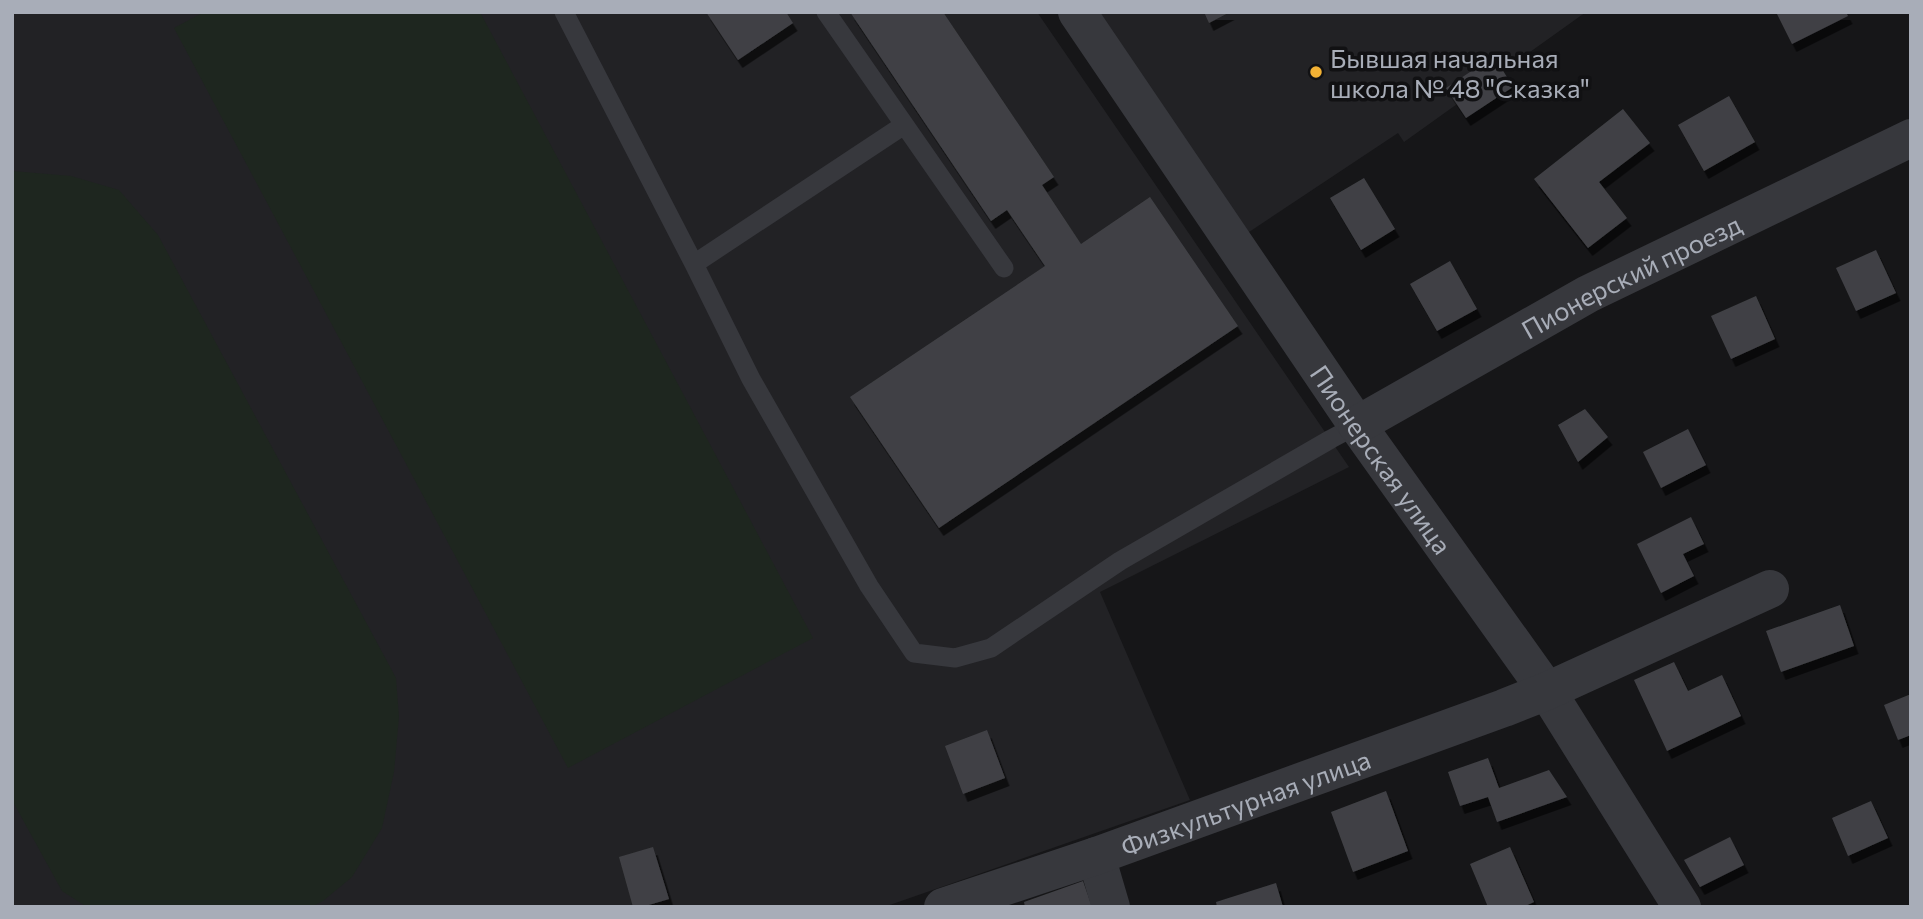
<svg xmlns="http://www.w3.org/2000/svg" width="1923" height="919" font-family="Commissioner,sans-serif">
<style>
.built{fill:#222225}
.green{fill:#1e261f}
.building{fill:#404145;filter:url(#shadow)}
.lines{fill:none;stroke-linecap:round;stroke-linejoin:round}
.lane{stroke:#37383d;stroke-width:19}
.street{stroke:#37383d;stroke-width:38}
.poi-dot{fill:#f2b134;stroke:#111113;stroke-width:2.5}
.labels{text-anchor:middle;dominant-baseline:central;stroke-width:7;stroke-linejoin:round;paint-order:stroke}
.poi-label{font-size:26px;fill:#a8adb8;stroke:#111113;text-anchor:start}
.street-label{font-size:26px;fill:#a8adb8;stroke:#111113}
</style>
<defs>
<filter id="shadow"><feDropShadow dx="4.5" dy="8" stdDeviation="0" flood-color="#0009"/></filter>
</defs>
<rect width="100%" height="100%" fill="#161618"/>
<!-- built -->
<path class="built" d="M12,12H1037L1349,467L1100,592L1190,800L884,907H12Z
M1089,12H1586L1404,142L1398,133L1243,236Z"/>
<!-- green -->
<path class="green" d="M204,12H480L813,638L568,768L174,28Z
M12,171L71,176L119,190L158,235L396,678L399,717L394,772L382,828L352,877L323,901L311,907H87L62,891L12,800Z"/>
<!-- building -->
<path class="building" d="M706,12H786L793,23L738,60Z
M850,12H943L1054,177L1042,185L1081,244L1150,197L1238,326L939,528L850,397L1045,266L1007,210L991,221Z
M1204,12H1230L1209,23Z
M1776,12H1846L1848,16L1792,44Z
M1494,56L1513,87L1466,118L1446,88Z
M1729,96L1755,142L1704,171L1678,125Z
M1623,109L1650,143L1599,182L1627,218L1588,248L1534,179Z
M1364,178L1395,229L1361,250L1330,198Z
M1876,250L1896,293L1856,311L1836,268Z
M1450,261L1477,309L1437,331L1410,284Z
M1756,296L1775,339L1731,359L1711,316Z
M1585,409L1608,437L1578,462L1558,425Z
M1688,429L1706,465L1661,488L1643,452Z
M1691,517L1704,544L1683,554L1694,576L1661,593L1637,544Z
M1840,605L1854,646L1781,672L1766,631Z
M1674,662L1688,691L1722,675L1741,716L1667,751L1634,680Z
M1911,694V735L1898,740L1884,705Z
M987,730L1005,778L963,794L945,746Z
M1488,758L1499,788L1549,770L1567,797L1497,822L1488,797L1460,806L1448,772Z
M1386,791L1408,851L1353,872L1331,812Z
M1871,801L1888,838L1848,856L1832,818Z
M1730,837L1744,865L1700,887L1684,860Z
M653,847L669,899L642,907H633L619,857Z
M1510,847L1534,902L1523,907H1488L1470,864Z
M1083,881L1092,907H1025L1024,902Z
M1276,883L1283,907H1217L1216,902Z"/>
<g class="lines">
<!-- lane -->
<path class="lane" d="M564,12L694,264L751,379L869,586L914,653L955,658L991,648L1120,561L1331,439L1357,425
M826,12L1004,268
M694,264L904,125"/>
<!-- street -->
<g class="street">
<path id="s1" d="M1077,12L1357,425L1547,691L1682,907"/>
<path id="s2" d="M1357,425L1588,294L1911,138"/>
<path d="M1096,856L1111,907"/>
<path id="s3" d="M943,907L1096,856L1504,708L1547,691L1770,589"/>
</g>
</g>
<!-- markers -->
<circle class="poi-dot" cx="1316" cy="72" r="7"/>
<g class="labels">
<!-- poi labels -->
<g class="poi-label">
<text x="1330" y="57">Бывшая начальная<tspan x="1330" dy="30">школа № 48 "Сказка"</tspan></text>
</g>
<!-- street labels -->
<g class="street-label">
<text stroke="none"><textPath href="#s2" startOffset="312">Пионерский проезд</textPath></text>
<text stroke="none"><textPath href="#s1" startOffset="541">Пионерская улица</textPath></text>
<text stroke="none"><textPath href="#s3" startOffset="320">Физкультурная улица</textPath></text>
</g>
</g>
<!-- border -->
<rect width="1923" height="919" fill="none" stroke="#a8adb8" stroke-width="28"/>
</svg>
